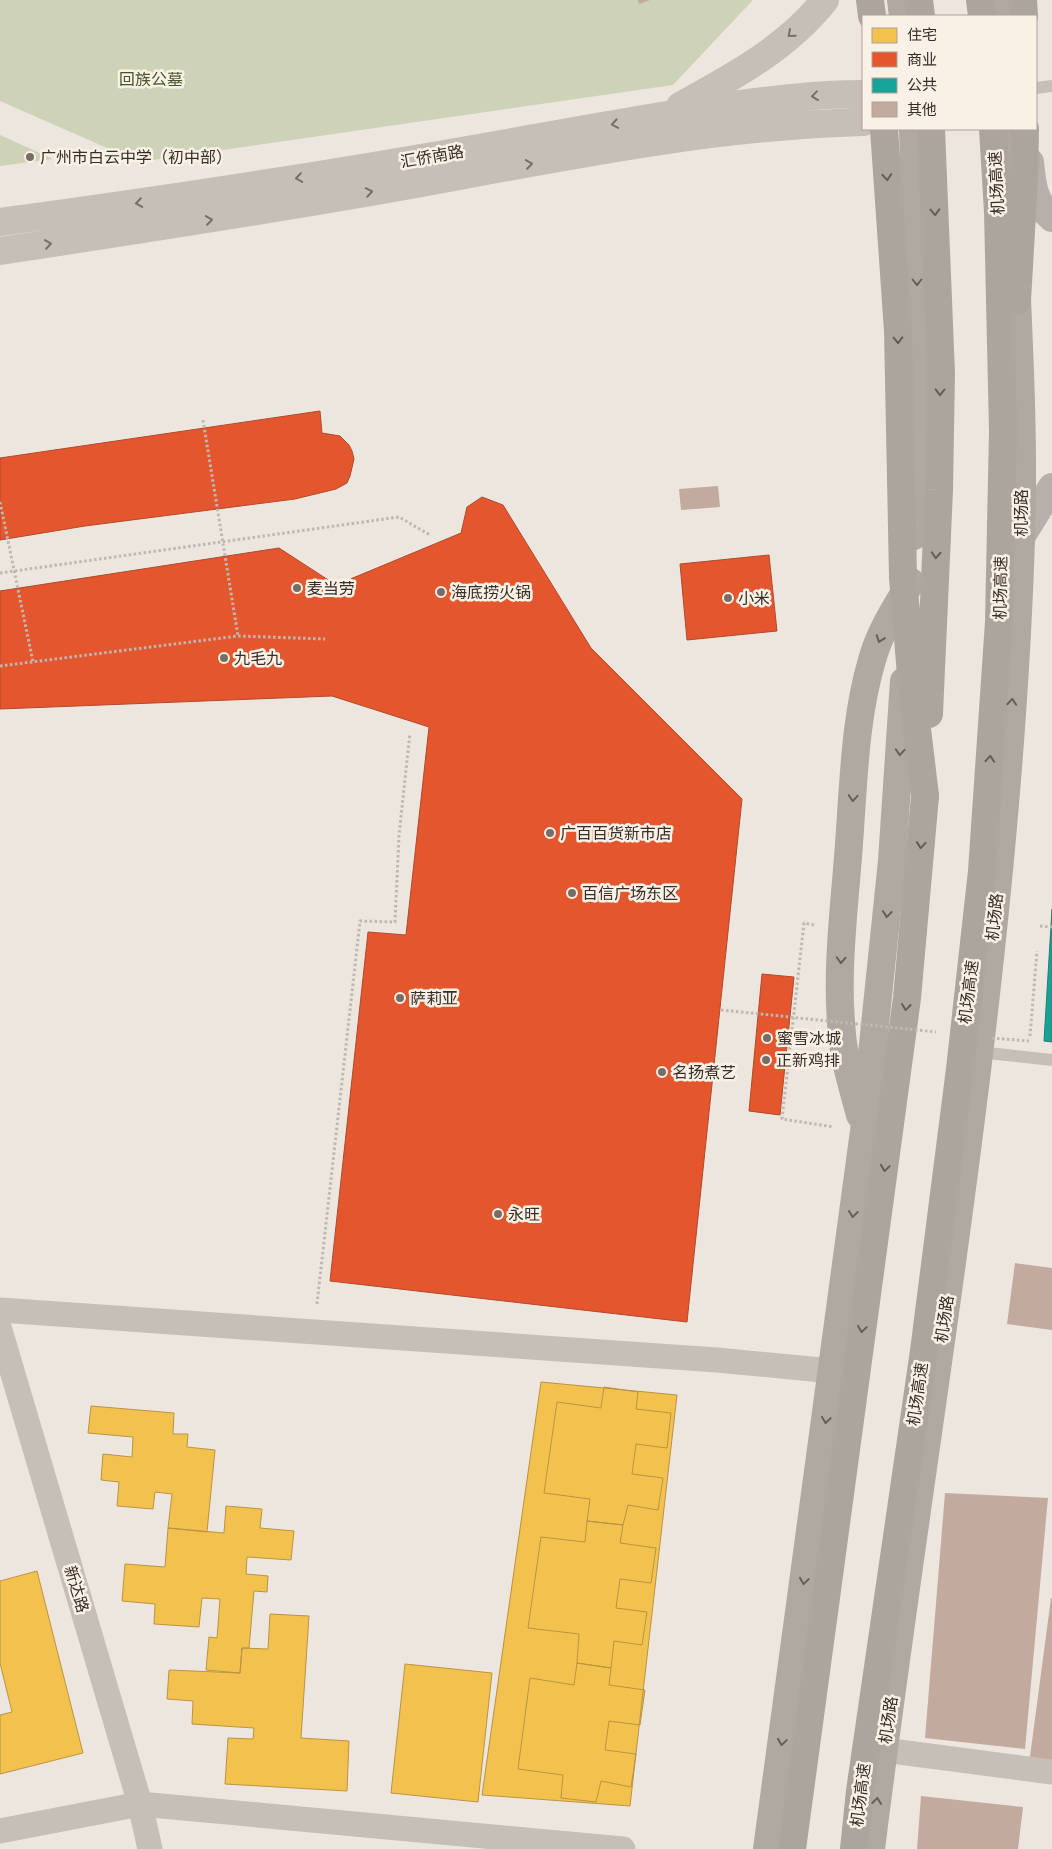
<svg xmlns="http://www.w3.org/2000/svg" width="1052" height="1849" font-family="'Asap Condensed','Noto Sans SC',sans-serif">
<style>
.green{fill:#ced3b8}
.homes{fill:#f2c14e;stroke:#ba9442}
.shops{fill:#e4572e;stroke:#b04a2c}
.public{fill:#17a398;stroke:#217f76}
.building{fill:#c2aa9f}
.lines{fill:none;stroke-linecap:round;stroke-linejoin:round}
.path{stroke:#bfb7b1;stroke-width:3;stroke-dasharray:2.5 2.5;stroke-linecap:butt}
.service{stroke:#c6bfb8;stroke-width:12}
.minor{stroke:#c6bfb8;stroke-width:25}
.tertiary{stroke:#c6bfb8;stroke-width:28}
.secondary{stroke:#b7afa9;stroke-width:28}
.trunk{stroke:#b0a9a2;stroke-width:28}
.motorway{stroke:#aca59e;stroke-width:28}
.path-bridge{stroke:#bfb7b1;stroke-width:3;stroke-dasharray:2.5 2.5;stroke-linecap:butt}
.motorway-bridge{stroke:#aca59e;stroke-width:28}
.oneway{stroke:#776e68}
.oneway2{stroke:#665c56}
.oneway3{stroke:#675e58}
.poi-dot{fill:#776d67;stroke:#faf1e6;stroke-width:2}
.labels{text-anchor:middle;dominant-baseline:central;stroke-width:5;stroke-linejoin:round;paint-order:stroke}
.park-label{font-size:16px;fill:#455729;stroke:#faf1e6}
.street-label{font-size:16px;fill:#372c26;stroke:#faf1e6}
.poi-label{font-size:16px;fill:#372c26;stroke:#faf1e6;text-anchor:start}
</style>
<rect width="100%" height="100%" fill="#ede6df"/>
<!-- green -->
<path class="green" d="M0,0H753L673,85L139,162L0,101Z
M0,135L53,159L0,166Z"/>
<!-- homes -->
<path class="homes" d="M541,1382L677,1395L630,1806L482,1795Z
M604,1387L638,1392L636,1409L671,1413L667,1448L636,1444L632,1474L663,1478L658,1510L628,1505L623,1525L587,1521L590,1499L544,1493L557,1402L601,1408Z
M91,1406L174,1413L173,1434H188L187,1447L215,1450L207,1532L168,1528L172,1494L155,1492L153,1509L117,1506L119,1482L101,1480L103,1454L132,1457L133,1437L88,1433Z
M226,1506L262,1509L260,1528L294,1531L291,1560L247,1557L246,1574L268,1576L267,1592L254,1591L249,1648H242L240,1673L206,1670L209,1637L217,1638L220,1599L202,1598L199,1627L154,1624L155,1604L122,1601L125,1564L165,1567L168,1528L224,1533Z
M587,1521L623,1525L620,1543L656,1548L651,1583L620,1579L616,1608L647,1612L642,1645L614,1641L611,1668L577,1663L579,1634L528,1628L541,1537L585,1542Z
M37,1571L83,1753L0,1774V1715L12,1712L0,1663V1581Z
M270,1614L309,1616L301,1738L349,1741L347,1791L225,1784L228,1738L253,1739L254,1728L192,1724L193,1701L167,1699L169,1670L240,1673L242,1648L268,1649Z
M577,1663L611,1668L609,1685L645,1690L640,1725L609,1721L605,1750L636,1754L631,1787L601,1781L596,1802L561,1798L563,1775L518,1769L530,1678L574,1685Z
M405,1664L492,1673L478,1802L391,1793Z"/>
<!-- shops -->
<path class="shops" d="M320,411L322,433L340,436L349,445L352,451L354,459L350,476L347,483L336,489L295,499L85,526L0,540V458Z
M482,497L503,505L591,648L742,799L687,1322L330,1281L368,932L406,935L429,727L332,696L0,709V591L279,548L336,585L461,533L467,507Z
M769,555L777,631L687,640L680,564Z
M762,974L794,977L780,1115L749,1111Z"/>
<!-- public -->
<path class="public" d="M1052,909V1042L1044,1041Z"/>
<!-- building -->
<path class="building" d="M638,0H650L639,4Z
M718,486L720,507L681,510L679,489Z
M1015,1263L1052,1268V1330L1007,1324Z
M945,1493L1048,1498L1025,1749L925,1738Z
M1051,1598H1052V1767L1029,1764Z
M921,1796L1023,1807L1018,1849H917Z"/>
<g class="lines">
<!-- path -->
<path class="path" d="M0,573L399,517L430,535
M0,666L238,636L325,639
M814,925L804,923L782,1119L834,1127
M1040,926L1052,927
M1030,1036L1037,951
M317,1304L360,921L395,922L399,835L410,733"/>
<!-- service -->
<path class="service" d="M1036,88L1052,86
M979,1052L1052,1060"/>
<!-- minor -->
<path class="minor" d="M0,1310L717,1360L832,1371
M0,1330L140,1804L150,1849
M884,1750L1052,1772
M0,1831L140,1804L623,1849"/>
<!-- tertiary -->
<path class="tertiary" d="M680,106C733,77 787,48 825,0
M0,222C164,200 327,175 490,146C563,133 637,119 711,108C761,101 812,94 863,94
M0,251C139,230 278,209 416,184C563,157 713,126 863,122"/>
<!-- secondary -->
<path class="secondary" d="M1030,162C1032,184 1034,203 1052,218
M1021,537L1052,487"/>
<!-- trunk -->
<path class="trunk" d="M901,0L903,16
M1001,0L1002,16
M913,129C917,264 920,400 914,536
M1010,129L1012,192
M860,1115C853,1088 844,1061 842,1034C835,966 846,897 850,829C854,772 856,714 872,660C880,631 896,607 911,582
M767,1849L864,1131L892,861L904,681
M871,1849C925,1413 1007,979 1021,539C1024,452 1020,364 1016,277"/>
<!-- motorway -->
<path class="motorway" d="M870,0L872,16
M919,0L921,16
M980,0L982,16
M1023,0L1024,16
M792,1849L907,998L925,796"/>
<!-- path-bridge -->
<path class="path-bridge" d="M203,420L238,636
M0,502L33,662
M721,1010L936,1032
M992,1038L1029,1041"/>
<!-- motorway-bridge -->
<path class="motorway-bridge" d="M884,129L898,331L903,577L912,687L925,796
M1017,301L1024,179L1025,129
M929,714L939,490L941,373L931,129
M854,1849L860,1791L924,1351L960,1069L982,871L999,622L1003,431L998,212L993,129"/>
</g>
<!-- one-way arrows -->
<defs><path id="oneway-chevron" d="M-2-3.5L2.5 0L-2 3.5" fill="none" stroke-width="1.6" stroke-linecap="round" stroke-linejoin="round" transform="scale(1.25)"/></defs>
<g class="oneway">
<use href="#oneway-chevron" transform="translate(791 34) rotate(139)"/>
<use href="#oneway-chevron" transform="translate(815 96) rotate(173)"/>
<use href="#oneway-chevron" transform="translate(615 124) rotate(170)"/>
<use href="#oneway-chevron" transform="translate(529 164) rotate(-9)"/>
<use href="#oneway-chevron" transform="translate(299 178) rotate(171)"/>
<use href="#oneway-chevron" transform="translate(369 192) rotate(-10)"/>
<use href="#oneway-chevron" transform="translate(139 203) rotate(171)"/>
<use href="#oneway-chevron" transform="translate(209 220) rotate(-9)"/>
<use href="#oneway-chevron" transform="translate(48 244) rotate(-8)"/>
</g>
<g class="oneway2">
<use href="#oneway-chevron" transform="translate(887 177) rotate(86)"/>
<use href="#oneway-chevron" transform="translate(935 212) rotate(88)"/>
<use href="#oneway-chevron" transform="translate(898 340) rotate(89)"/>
<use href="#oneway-chevron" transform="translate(940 392) rotate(91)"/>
<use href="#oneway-chevron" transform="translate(936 555) rotate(93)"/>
<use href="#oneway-chevron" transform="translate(990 759) rotate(-86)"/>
<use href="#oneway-chevron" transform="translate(921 845) rotate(95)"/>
<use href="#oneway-chevron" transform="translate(906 1007) rotate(97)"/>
<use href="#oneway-chevron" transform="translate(885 1168) rotate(98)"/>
<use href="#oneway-chevron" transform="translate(862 1329) rotate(98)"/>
</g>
<g class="oneway3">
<use href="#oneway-chevron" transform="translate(917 282) rotate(90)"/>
<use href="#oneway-chevron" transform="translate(880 639) rotate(110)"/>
<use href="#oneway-chevron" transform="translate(1012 702) rotate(-86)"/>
<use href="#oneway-chevron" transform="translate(900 752) rotate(94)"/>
<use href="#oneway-chevron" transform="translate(853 798) rotate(94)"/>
<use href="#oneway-chevron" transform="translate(887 914) rotate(96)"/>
<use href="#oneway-chevron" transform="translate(841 960) rotate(93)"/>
<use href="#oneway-chevron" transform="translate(853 1214) rotate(97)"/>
<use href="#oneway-chevron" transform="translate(826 1420) rotate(98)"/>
<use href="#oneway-chevron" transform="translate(804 1581) rotate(98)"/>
<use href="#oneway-chevron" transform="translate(782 1742) rotate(98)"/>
<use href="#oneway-chevron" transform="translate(877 1801) rotate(-83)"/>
</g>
<!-- markers -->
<g class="poi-dot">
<circle cx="30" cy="157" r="5"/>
<circle cx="297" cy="588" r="5"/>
<circle cx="441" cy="592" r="5"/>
<circle cx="728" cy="598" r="5"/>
<circle cx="224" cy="658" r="5"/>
<circle cx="550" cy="833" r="5"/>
<circle cx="572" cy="893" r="5"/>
<circle cx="400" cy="998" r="5"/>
<circle cx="767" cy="1038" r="5"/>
<circle cx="766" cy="1060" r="5"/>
<circle cx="662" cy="1072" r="5"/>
<circle cx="498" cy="1214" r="5"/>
</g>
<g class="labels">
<!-- park labels -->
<g class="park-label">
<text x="151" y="79">回族公墓</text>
</g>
<!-- street labels -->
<g class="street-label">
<text transform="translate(432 156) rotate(-10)">汇侨南路</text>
<text transform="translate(996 183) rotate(-93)">机场高速</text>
<text transform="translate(1021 513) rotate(-90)">机场路</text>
<text transform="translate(1000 588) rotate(-89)">机场高速</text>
<text transform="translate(994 917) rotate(-84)">机场路</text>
<text transform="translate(968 992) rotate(-83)">机场高速</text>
<text transform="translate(944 1319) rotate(-82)">机场路</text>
<text transform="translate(917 1394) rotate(-82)">机场高速</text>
<text transform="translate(77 1589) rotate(73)">新达路</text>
<text transform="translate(888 1720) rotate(-82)">机场路</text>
<text transform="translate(860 1795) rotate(-83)">机场高速</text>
</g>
<!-- poi labels -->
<g class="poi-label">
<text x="40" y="157">广州市白云中学（初中部）</text>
<text x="307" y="588">麦当劳</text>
<text x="451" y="592">海底捞火锅</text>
<text x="738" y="598">小米</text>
<text x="234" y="658">九毛九</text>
<text x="560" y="833">广百百货新市店</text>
<text x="582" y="893">百信广场东区</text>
<text x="410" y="998">萨莉亚</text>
<text x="777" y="1038">蜜雪冰城</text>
<text x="776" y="1060">正新鸡排</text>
<text x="672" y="1072">名扬煮艺</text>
<text x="508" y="1214">永旺</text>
</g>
</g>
<!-- legend -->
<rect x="862" y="15" width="175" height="115" fill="#faf1e6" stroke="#aca299"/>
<rect x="872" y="28" width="25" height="15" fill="#f2c14e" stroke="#aca299"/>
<text x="907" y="40" font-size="15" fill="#372c26">住宅</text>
<rect x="872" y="52" width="25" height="15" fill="#e4572e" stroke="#aca299"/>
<text x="907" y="65" font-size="15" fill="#372c26">商业</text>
<rect x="872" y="78" width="25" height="15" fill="#17a398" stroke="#aca299"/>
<text x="907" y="90" font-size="15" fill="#372c26">公共</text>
<rect x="872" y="102" width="25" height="15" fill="#c2aa9f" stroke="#aca299"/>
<text x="907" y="115" font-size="15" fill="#372c26">其他</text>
</svg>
